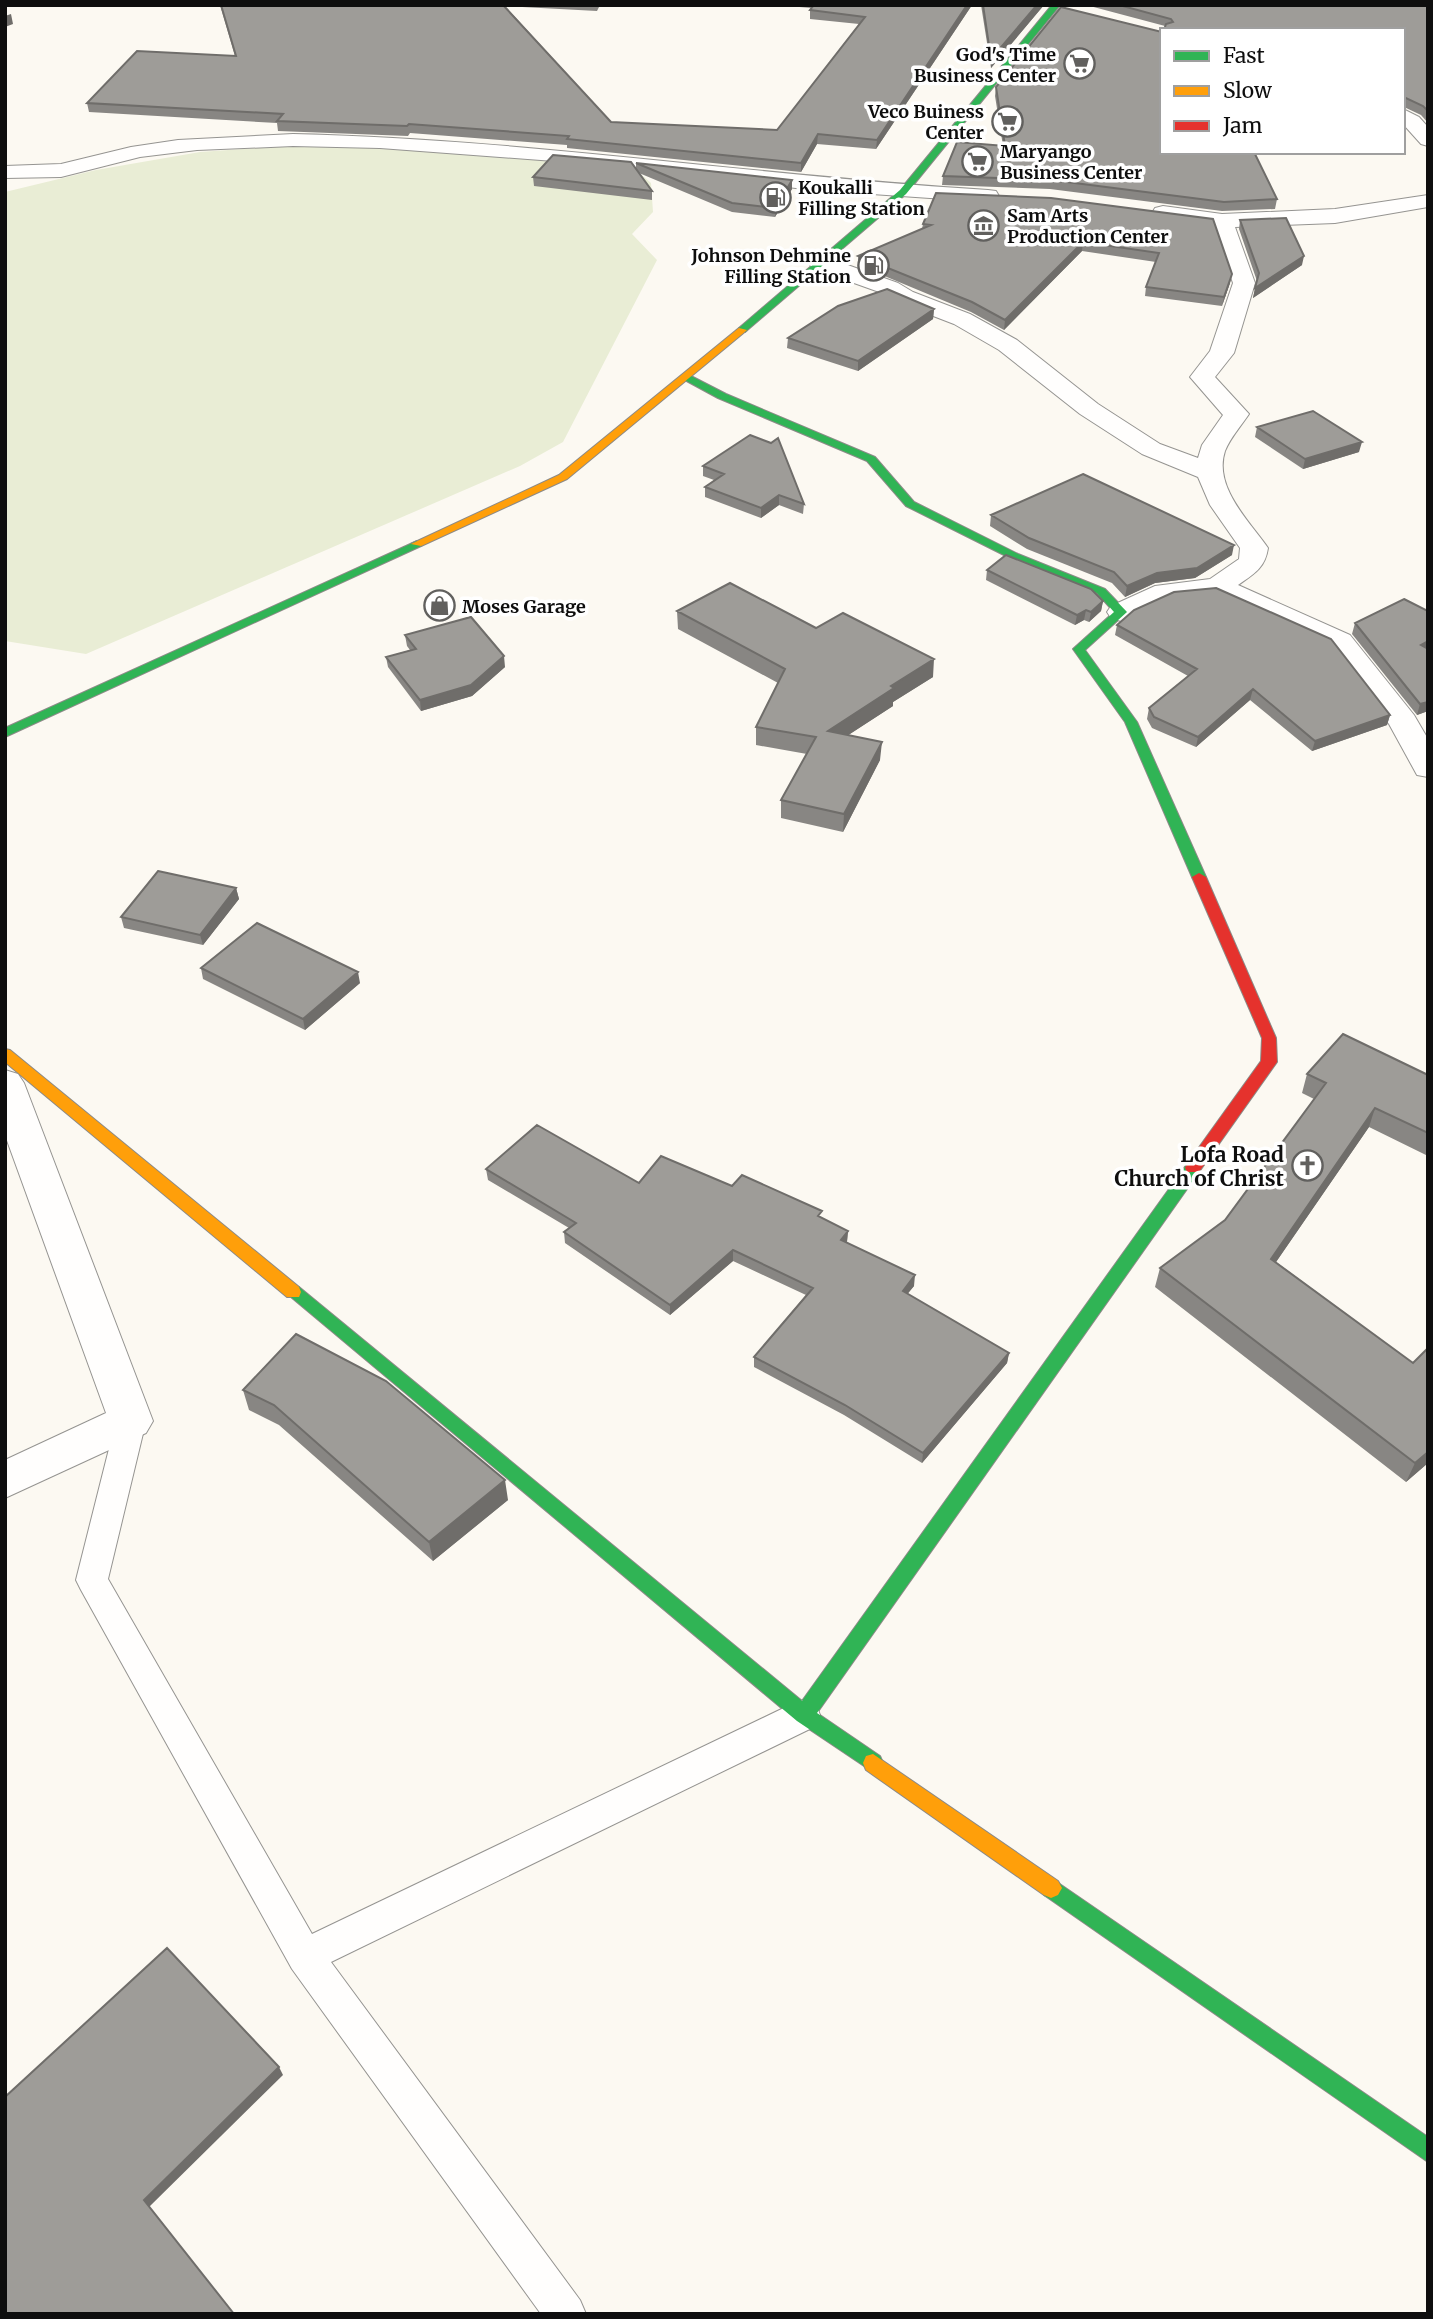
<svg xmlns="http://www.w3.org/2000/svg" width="1433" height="2319" font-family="Merriweather,serif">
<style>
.cemetery{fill:#e9edd5}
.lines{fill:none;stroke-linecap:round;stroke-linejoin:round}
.lane-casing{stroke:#959491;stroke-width:2}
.street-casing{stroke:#959491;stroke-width:2}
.fast-casing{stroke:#8c8a87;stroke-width:2}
.slow-casing{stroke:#8c8a87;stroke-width:2}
.jam-casing{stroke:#8c8a87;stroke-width:2}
.lane{fill:#fffefd;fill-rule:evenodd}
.street{fill:#fffefd;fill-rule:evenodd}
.fast{fill:#30b455;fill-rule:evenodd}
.slow{fill:#ff9f0a;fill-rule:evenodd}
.jam{fill:#e5322d;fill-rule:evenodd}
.wall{fill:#888683}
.shaded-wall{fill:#6f6d6a}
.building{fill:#9e9c98;stroke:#6f6d6a;stroke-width:2}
.labels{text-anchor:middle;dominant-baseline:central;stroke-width:7;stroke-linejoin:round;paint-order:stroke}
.far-poi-label{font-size:18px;font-weight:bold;fill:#0e0e0e;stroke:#fff;text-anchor:start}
.poi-label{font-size:21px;font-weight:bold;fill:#0e0e0e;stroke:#fff;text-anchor:end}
</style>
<rect width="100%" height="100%" fill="#fcf9f2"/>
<!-- cemetery -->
<path class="cemetery" d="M301,145L437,147L629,164L651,183L653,212L632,234L657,260L563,442L520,466L86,654L5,641V192L96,170L200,152Z"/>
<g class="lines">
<defs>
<path id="lane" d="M131,1409L141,1412L146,1421L108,1579L312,1934L792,1704L804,1700L816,1704L820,1715L816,1726L331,1962L580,2300L586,2314H541L292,1969L81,1590L76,1580L116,1421L121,1412Z"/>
<path id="street" d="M1403,109L1419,117L1428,127V146L1421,144L1403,124Z
M293,134C526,139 756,176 988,190L996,191L999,196L996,201L988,202L814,190L554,161L380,148L293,146L197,150L140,157L61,177L5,178V166L61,164L131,147L178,140Z
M1428,195V207L1335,223L1235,227L1255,283L1234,353L1215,377L1249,414C1241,426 1230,438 1225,451C1213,487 1250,522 1268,548C1265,568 1254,574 1238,585L1350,635L1414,715L1428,739V777L1417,775L1389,724L1330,647L1214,596L1171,600L1131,618L1121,621L1111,618L1107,612L1111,606L1155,586L1210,579L1239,559L1240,548L1210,505L1198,477L1142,454L1080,414L999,350L954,324L897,302L882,293L812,268L809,263L812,258H828L898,283L913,292L970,314L1017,340L1098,404L1160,444L1198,458L1202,445L1223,415L1190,377L1210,351L1233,283L1213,226L1155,218L1152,213L1155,208L1163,206L1222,214L1335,209Z
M5,1070L18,1074L24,1083L153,1421L146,1433L5,1498V1460L106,1413L5,1135Z"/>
<path id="fast" d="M1052,5H1060L906,194L745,332H739V328L900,190Z
M687,374L726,394L875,457L914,502L1018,554L1105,589L1127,612L1085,650L1137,722L1206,877L1204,880H1194L1192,877L1125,722L1073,649L1114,612L1097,593L1010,558L906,506L867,461L718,398L683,379V375Z
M417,541L423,544L421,546L5,737V728Z
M1193,1162L1199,1164L1201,1168L1199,1172L817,1713L880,1756L883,1763L880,1770L873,1772L797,1721L285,1292L287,1287H299L802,1701L1187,1164Z
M1051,1878L1428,2137V2162L1044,1895L1040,1888L1044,1881Z"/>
<path id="slow" d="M739,328L747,330L567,479L421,546L411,544L559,475Z
M5,1049L10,1050L299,1287L301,1292L299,1297H287L5,1062Z
M873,1754L1058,1881L1062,1888L1058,1895L1051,1898L1044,1895L866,1770L863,1763L866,1756Z"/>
<path id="jam" d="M1199,873L1206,877L1276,1038L1277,1062L1199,1172H1187L1185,1168L1187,1164L1261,1061L1262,1038L1192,877Z"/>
</defs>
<!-- lane casing -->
<use href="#lane" class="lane-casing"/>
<!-- street casing -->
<use href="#street" class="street-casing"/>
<!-- fast casing -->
<use href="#fast" class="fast-casing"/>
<!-- slow casing -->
<use href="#slow" class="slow-casing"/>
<!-- jam casing -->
<use href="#jam" class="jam-casing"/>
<!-- lane -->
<use href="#lane" class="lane"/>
<!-- street -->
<use href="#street" class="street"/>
<!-- fast -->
<use href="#fast" class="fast"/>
<!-- slow -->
<use href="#slow" class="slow"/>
<!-- jam -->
<use href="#jam" class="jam"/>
</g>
<!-- wall -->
<path class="wall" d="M220,5H600L597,11L505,6L611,122L777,130L859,24L810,19V10L812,8L774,5H972L876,149L817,144L801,172L567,148V145L410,133L408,136L278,131L277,123L89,112L87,103L235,56Z
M981,5H1044L991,68Z
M1086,5H1428V123L1421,115L1404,107H1403V30L1165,26Z
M996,87L1277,199L1275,209L1222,211L1050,189L942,185L943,176L1003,146L995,96Z
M636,163L792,180V189L775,217L732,212L639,173L652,191V200L534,186L533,177L636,169Z
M1051,198L1230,283L1222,306L1145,296L1146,287L1156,262L1082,251L1004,330L971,312L858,265V256L922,229L923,224Z
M1240,220L1302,265L1253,298L1257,281L1239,229Z
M934,309L933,319L858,371L787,348L788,338Z
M1257,427L1359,452L1303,469L1255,437Z
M703,466L804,504L803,514L779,505L761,518L705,497V487L714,480L703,476Z
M991,515L1232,555L1195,578L1155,583L1125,597L1112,583L1027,549L990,526Z
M987,570L1103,601L1101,611L1089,622L1084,620L1075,625L986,580Z
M677,611L816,628L933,677L893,702V706L848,735L880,760L843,832L781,818V800L807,754L756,745V727L778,683L678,629Z
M1428,611V711L1417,715L1352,634L1355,623Z
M1117,625L1390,715L1387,725L1312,751L1250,700L1196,747L1152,728L1147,719L1149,708L1188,676L1115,635Z
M405,635L505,667L472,696L421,711L388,667L386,657L410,650L407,646Z
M236,888L239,899L203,945L124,928L121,917Z
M201,968L360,983L305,1030L203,979Z
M1307,1074L1428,1075V1156L1369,1127L1276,1262L1413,1363L1428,1348V1463L1406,1482L1155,1287L1160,1268L1225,1220L1314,1099L1302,1093Z
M486,1169L639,1183L732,1186L822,1218L848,1231L847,1242L914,1286L907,1294L1009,1353L1007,1363L922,1463L844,1415L754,1367V1357L806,1295L733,1261L670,1315L565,1243L564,1232L569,1228L488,1180Z
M243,1390L508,1500L433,1561L279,1425L249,1410Z"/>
<!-- shaded-wall -->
<path class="shaded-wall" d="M967,5H972L876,149L877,140Z
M1037,5H1044L991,68V59Z
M11,14L13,24L5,27V16Z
M818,134L817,144L801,172V163Z
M792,180V189L775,217L776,208Z
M1083,242L1082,251L1004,330L1005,320Z
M1304,256L1302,265L1253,298L1255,288Z
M1232,274L1230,283L1222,306L1224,297Z
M934,309L933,319L858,371V361Z
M1362,442L1359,452L1303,469L1305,459Z
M779,495V505L761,518V508Z
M1234,545L1232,555L1195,578L1155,583L1125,597L1127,586L1157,573Z
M1103,601L1101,611L1089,622L1091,612Z
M1086,610L1084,620L1075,625L1077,615Z
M1428,641V650L1421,645Z
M504,656L505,667L472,696L421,711L420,700Z
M934,659L933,677L893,702V706L827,749L828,731L891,686Z
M1253,689L1250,700L1196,747L1198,737Z
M1428,702V711L1417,715L1420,704Z
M1390,715L1387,725L1312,751L1315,741Z
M882,742L880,760L843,832L844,814Z
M236,888L239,899L203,945L200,935Z
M358,972L360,983L305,1030L303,1019Z
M1375,1108L1369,1127L1265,1278L1271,1259Z
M848,1231L847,1241L841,1251V1240Z
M733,1250V1261L670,1315V1305Z
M915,1275L914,1286L901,1302L903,1291Z
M1009,1353L1007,1363L922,1463L923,1453Z
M1428,1452V1463L1406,1482L1415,1463Z
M505,1480L508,1500L433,1561L429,1542Z
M279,2067L283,2075L149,2207L144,2200Z"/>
<!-- building -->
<path class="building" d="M221,5H503L611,122L777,130L865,17L810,10L814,5H967L877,140L818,134L801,163L567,139L569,136L409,124L407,126L277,121L283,114L87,103L137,51L236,56Z
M983,5H1037L991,59Z
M1119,5H1428V111L1423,106L1406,98L1403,99V30H1164L1166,24L1173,22L1171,19Z
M1061,7L1162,32V152H1254L1277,199L1224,202L1051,180L943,176L957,142L1005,146L996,87Z
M553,155L631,162L652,191L533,177Z
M636,163L792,180L776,208L732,203Z
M936,193L1051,198L1213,219L1232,274L1224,297L1146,287L1159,253L1083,242L1005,320L972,302L858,256L931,225L923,224Z
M1286,218L1304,256L1255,288L1259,273L1240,220Z
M887,289L934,309L858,361L788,338L838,306Z
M1313,411L1362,442L1305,459L1257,427Z
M750,435L771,443L778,438L804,504L779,495L761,508L705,487L724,474L703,466Z
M1083,474L1234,545L1197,568L1157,573L1127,586L1114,572L1029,538L991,515Z
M1006,555L1091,589L1103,601L1091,612L1086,610L1077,615L987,570Z
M730,583L816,628L843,613L934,659L891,686L894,688L828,731L882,742L844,814L781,800L816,737L756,727L785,669L677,611Z
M1216,588L1331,639L1390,715L1315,741L1253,689L1198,737L1154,717L1149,708L1197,669L1117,625L1134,610L1174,592Z
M1404,599L1428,611V641L1421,645L1428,649V702L1420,704L1355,623Z
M471,617L504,656L471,685L420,700L386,657L416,649L405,635Z
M158,871L236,888L200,935L121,917Z
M257,923L358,972L303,1019L201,968Z
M1343,1034L1428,1075V1133L1375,1108L1271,1259L1413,1363L1428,1348V1452L1415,1463L1160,1268L1225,1220L1326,1083L1307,1074Z
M537,1125L639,1183L661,1156L732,1186L742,1175L822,1211L818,1216L848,1231L841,1240L915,1275L903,1291L1009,1353L923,1453L845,1405L754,1357L813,1288L733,1250L670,1305L564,1232L576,1223L486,1169Z
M296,1334L386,1381L505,1480L429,1542L274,1405L243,1390Z
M167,1948L279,2067L144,2200L234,2314H5V2097Z"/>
<!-- icons -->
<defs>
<symbol id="supermarket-ring" viewBox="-11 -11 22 22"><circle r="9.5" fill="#fff" stroke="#61605e" stroke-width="1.5"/><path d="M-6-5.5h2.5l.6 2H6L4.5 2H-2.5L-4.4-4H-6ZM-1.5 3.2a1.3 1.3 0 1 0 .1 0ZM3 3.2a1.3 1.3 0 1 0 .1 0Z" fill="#61605e"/></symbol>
<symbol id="fuel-ring" viewBox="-11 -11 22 22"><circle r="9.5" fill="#fff" stroke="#61605e" stroke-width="1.5"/><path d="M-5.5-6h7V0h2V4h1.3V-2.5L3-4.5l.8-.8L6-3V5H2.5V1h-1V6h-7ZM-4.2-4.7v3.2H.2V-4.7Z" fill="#61605e"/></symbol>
<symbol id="museum-ring" viewBox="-11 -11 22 22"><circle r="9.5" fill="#fff" stroke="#61605e" stroke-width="1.5"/><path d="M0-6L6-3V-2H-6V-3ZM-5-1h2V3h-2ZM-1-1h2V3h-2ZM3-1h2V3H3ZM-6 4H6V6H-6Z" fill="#61605e"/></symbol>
<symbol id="shop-ring" viewBox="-11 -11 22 22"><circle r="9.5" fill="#fff" stroke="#61605e" stroke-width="1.5"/><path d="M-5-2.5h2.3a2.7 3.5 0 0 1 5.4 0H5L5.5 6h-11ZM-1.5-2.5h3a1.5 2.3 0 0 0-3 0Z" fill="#61605e"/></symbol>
<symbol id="church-ring" viewBox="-11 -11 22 22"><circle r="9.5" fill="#fff" stroke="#61605e" stroke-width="1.5"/><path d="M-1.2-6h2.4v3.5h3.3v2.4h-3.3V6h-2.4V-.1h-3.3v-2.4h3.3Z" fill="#61605e"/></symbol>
</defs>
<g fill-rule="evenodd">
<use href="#supermarket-ring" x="1062" y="46" width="35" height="35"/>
<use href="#supermarket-ring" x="990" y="104" width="35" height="35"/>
<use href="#supermarket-ring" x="960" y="144" width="35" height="35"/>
<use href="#fuel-ring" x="758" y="180" width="35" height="35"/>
<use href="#museum-ring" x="966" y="208" width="35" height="35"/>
<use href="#fuel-ring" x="856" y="248" width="35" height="35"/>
<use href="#shop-ring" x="422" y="588" width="35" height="35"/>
<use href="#church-ring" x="1290" y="1148" width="35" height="35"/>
</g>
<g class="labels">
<!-- far-poi labels -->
<g class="far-poi-label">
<text x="1056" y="54" text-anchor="end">God's Time<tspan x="1056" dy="21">Business Center</tspan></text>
<text x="984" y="111" text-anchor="end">Veco Buiness<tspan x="984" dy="21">Center</tspan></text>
<text x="1000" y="151">Maryango<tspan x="1000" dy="21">Business Center</tspan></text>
<text x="798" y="187">Koukalli<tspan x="798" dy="21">Filling Station</tspan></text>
<text x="1007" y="215">Sam Arts<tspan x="1007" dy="21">Production Center</tspan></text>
<text x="851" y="255" text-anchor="end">Johnson Dehmine<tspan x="851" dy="21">Filling Station</tspan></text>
<text x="462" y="606">Moses Garage</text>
</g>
<!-- poi labels -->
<g class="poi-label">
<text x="1284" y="1154">Lofa Road<tspan x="1284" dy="24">Church of Christ</tspan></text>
</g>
</g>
<!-- border -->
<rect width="1433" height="2319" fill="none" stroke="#0e0e0e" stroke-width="14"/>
<!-- legend -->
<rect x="1160" y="28" width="245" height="126" fill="#ffffff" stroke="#9f9f9f" stroke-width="2"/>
<rect x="1174" y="51" width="35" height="10" fill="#30b455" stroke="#9f9f9f" stroke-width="2"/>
<text x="1223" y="63" font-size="21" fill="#0e0e0e">Fast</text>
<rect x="1174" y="86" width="35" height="10" fill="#ff9f0a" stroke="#9f9f9f" stroke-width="2"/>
<text x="1223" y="98" font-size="21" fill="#0e0e0e">Slow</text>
<rect x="1174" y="121" width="35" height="10" fill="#e5322d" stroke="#9f9f9f" stroke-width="2"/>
<text x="1223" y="133" font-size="21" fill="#0e0e0e">Jam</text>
</svg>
